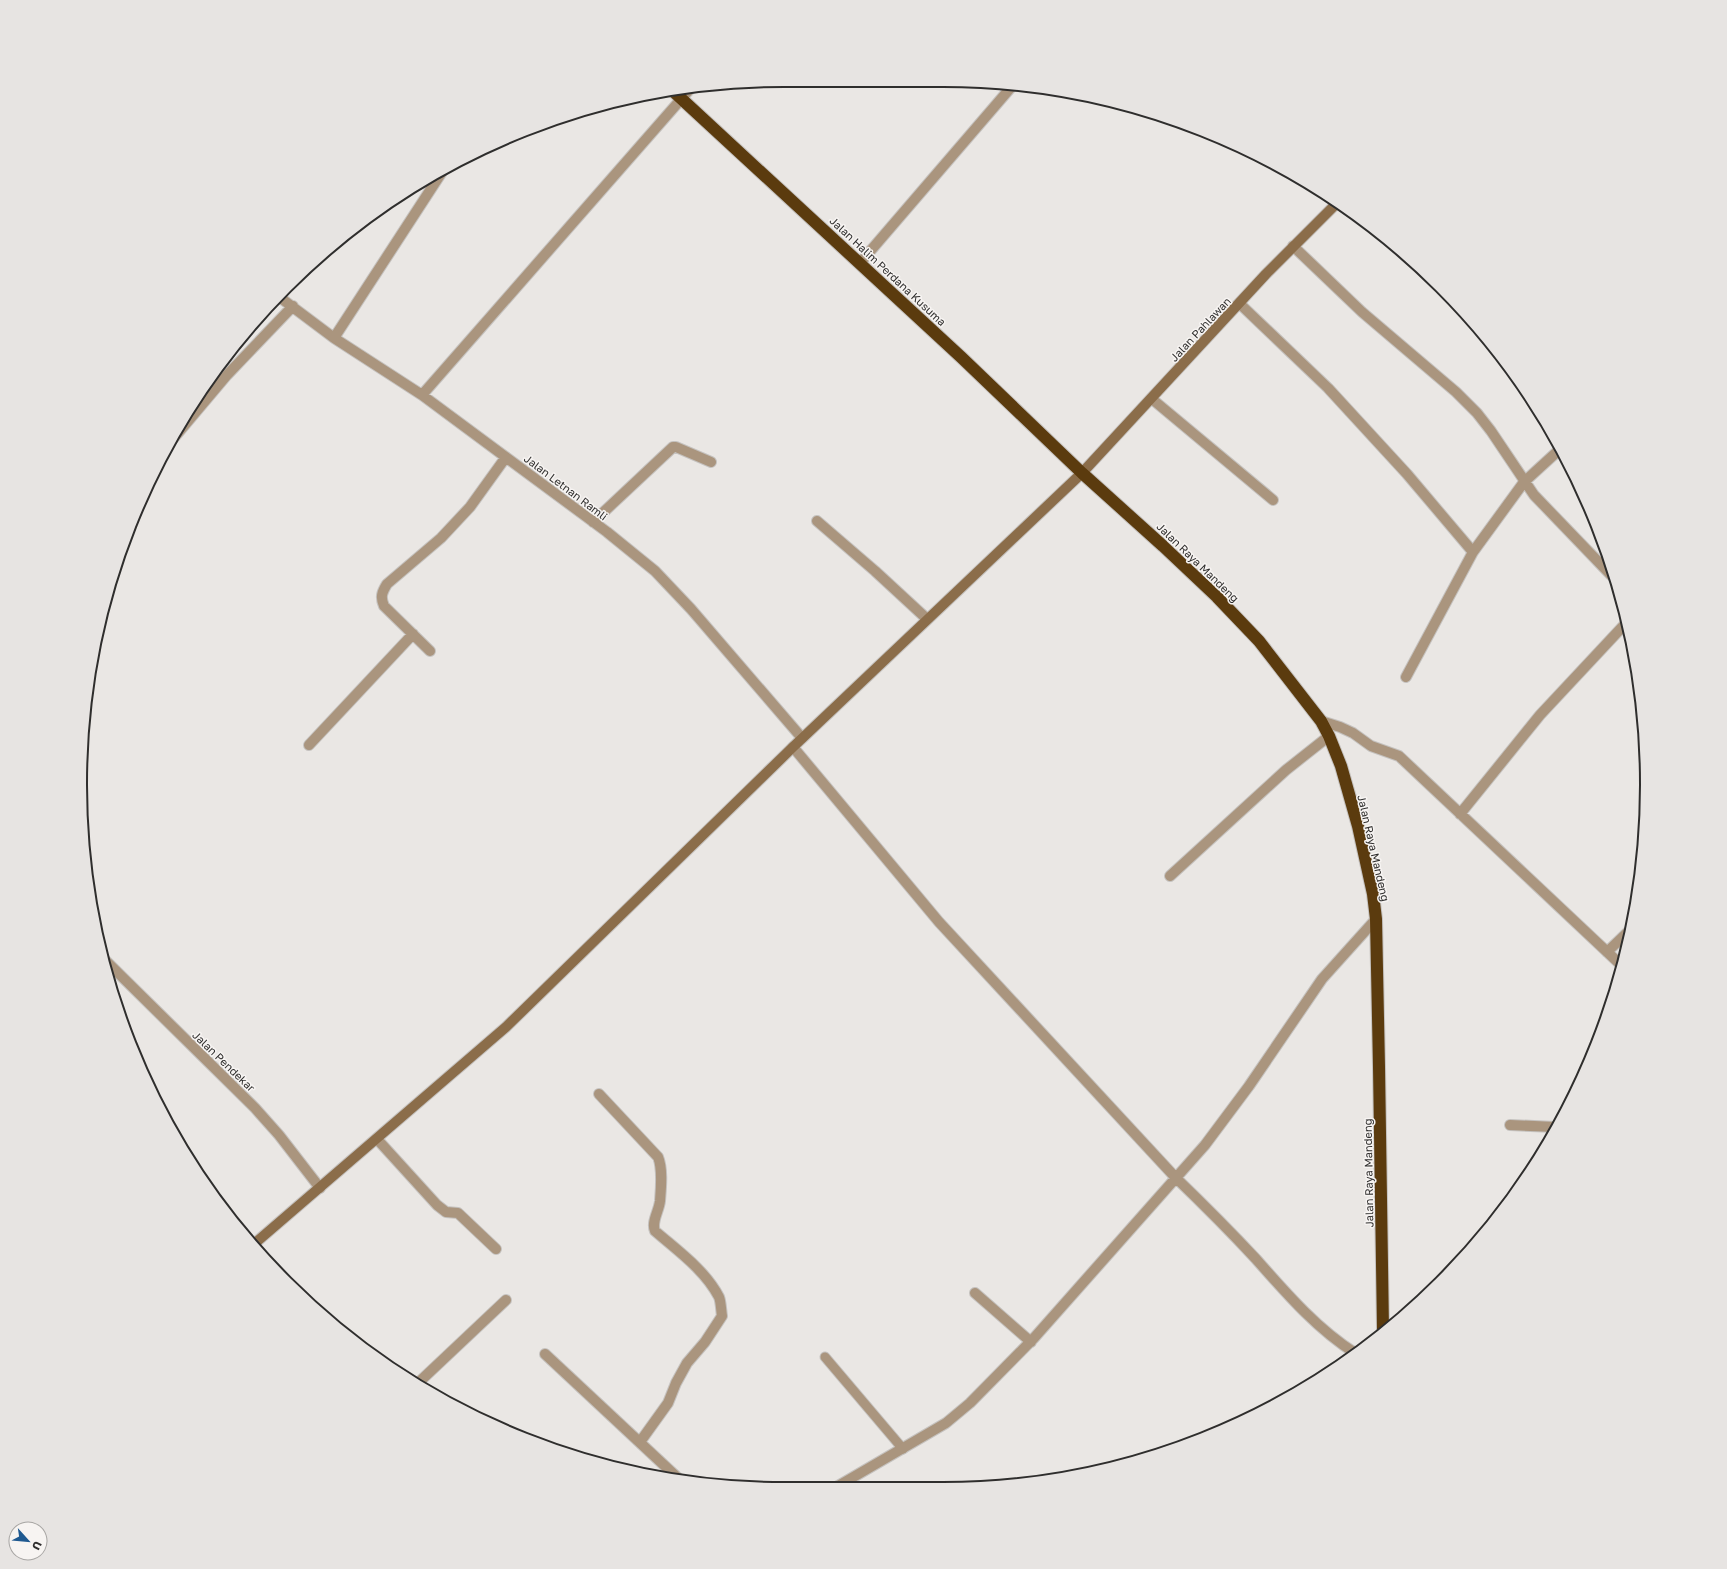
<svg xmlns="http://www.w3.org/2000/svg" width="1727" height="1569" font-family="'Golos Text',sans-serif">
<style>
.lines{fill:none;stroke-linecap:round;stroke-linejoin:round}
.lane-casing{stroke:#c5c2bf;stroke-width:11}
.street-casing{stroke:#c5c2bf;stroke-width:12}
.secondary-casing{stroke:#c5c2bf;stroke-width:12}
.highway-casing{stroke:#c5c2bf;stroke-width:14}
.lane{stroke:#aa957e;stroke-width:9}
.street{stroke:#aa957e;stroke-width:10}
.secondary{stroke:#8b6d4a;stroke-width:10}
.highway{stroke:#5b3b0e;stroke-width:12}
.labels{text-anchor:middle;dominant-baseline:central;stroke-width:3;stroke-linejoin:round;paint-order:stroke}
.street-label{font-size:11px;fill:#2f2e2d;stroke:#f7f4f2}
.rim{fill:none;stroke:#2f2e2d;stroke-width:2}
</style>
<rect width="100%" height="100%" fill="#eae7e4"/>
<g class="lines">
<defs>
<path id="lane" d="M825,1357L903,1449"/>
<path id="street" d="M1293,246L1362,312L1456,392L1477,413L1491,431L1534,495L1611,575
M860,263L1013,85
M278,296L334,338L422,395L607,532L655,571L691,609L802,738
M1240,304L1328,388L1407,474L1473,552
M334,338L442,172
M422,395L690,89
M1152,399L1273,500
M173,439L227,375L293,306
M817,521L875,571L927,619
M593,522L673,447H676L711,462
M430,651L384,606C380,597 382,592 387,584L441,538L470,507L506,457
M1406,677L1473,552L1524,482L1559,450
M1321,721L1340,727L1353,733L1371,746L1399,756L1621,965
M309,745L413,634
M793,747L939,922L1175,1177C1203,1204 1230,1231 1256,1259C1286,1293 1317,1329 1355,1353
M1460,814L1540,715L1626,623
M1170,876L1286,770L1329,736
M1607,952L1632,928
M103,958L255,1108L279,1135L320,1188
M599,1094L658,1157C663,1169 661,1188 660,1201C659,1211 651,1222 655,1231C678,1251 705,1270 719,1297C721,1302 721,1310 722,1316L705,1342L687,1363L676,1383L668,1403L640,1442
M1510,1125L1555,1127
M377,1139L437,1205L446,1212L458,1213L496,1249
M975,1293L1031,1342
M545,1354L680,1480
M417,1384L506,1300
M838,1486L946,1423L970,1403L1034,1338L1205,1145L1249,1086L1322,979L1376,919"/>
<path id="secondary" d="M254,1244L506,1027L793,747L1082,473L1266,274L1338,202"/>
<path id="highway" d="M673,91L961,357L1082,473L1163,546L1217,597L1259,641L1321,721L1329,736L1341,766L1358,826L1373,894L1376,919L1379,1067L1383,1330"/>
</defs>
<!-- lane casing -->
<use href="#lane" class="lane-casing"/>
<!-- street casing -->
<use href="#street" class="street-casing"/>
<!-- secondary casing -->
<use href="#secondary" class="secondary-casing"/>
<!-- highway casing -->
<use href="#highway" class="highway-casing"/>
<!-- lane -->
<use href="#lane" class="lane"/>
<!-- street -->
<use href="#street" class="street"/>
<!-- secondary -->
<use href="#secondary" class="secondary"/>
<!-- highway -->
<use href="#highway" class="highway"/>
</g>
<g class="labels">
<!-- street labels -->
<g class="street-label">
<text transform="translate(888 271) rotate(43)">Jalan Halim Perdana Kusuma</text>
<text transform="translate(1200 329) rotate(-47)">Jalan Pahlawan</text>
<text transform="translate(566 487) rotate(37)">Jalan Letnan Ramli</text>
<text transform="translate(1198 562) rotate(44)">Jalan Raya Mandeng</text>
<text transform="translate(1374 848) rotate(77)">Jalan Raya Mandeng</text>
<text transform="translate(224 1061) rotate(44)">Jalan Pendekar</text>
<text transform="translate(1368 1173) rotate(-91)">Jalan Raya Mandeng</text>
</g>
</g>
<!-- crop -->
<path d="M0 0H1727V1569H0ZM784 87H943A697 697 0 0 1 1640 784V785A697 697 0 0 1 943 1482H784A697 697 0 0 1 87 785V784A697 697 0 0 1 784 87Z" fill="#e7e4e2" fill-rule="evenodd"/>
<path class="rim" d="M784 87H943A697 697 0 0 1 1640 784V785A697 697 0 0 1 943 1482H784A697 697 0 0 1 87 785V784A697 697 0 0 1 784 87Z"/>
<!-- north arrow -->
<g transform="translate(28 1541) rotate(117)"><circle r="19" fill="#f7f4f2" stroke="#a7a5a3"/>
<path d="M0-3L7 15L0 10L-7 15Z" fill="#1f5990"/>
<text y="-6" font-size="11" font-weight="bold" text-anchor="middle" fill="#2f2e2d">U</text>
</g>
</svg>
